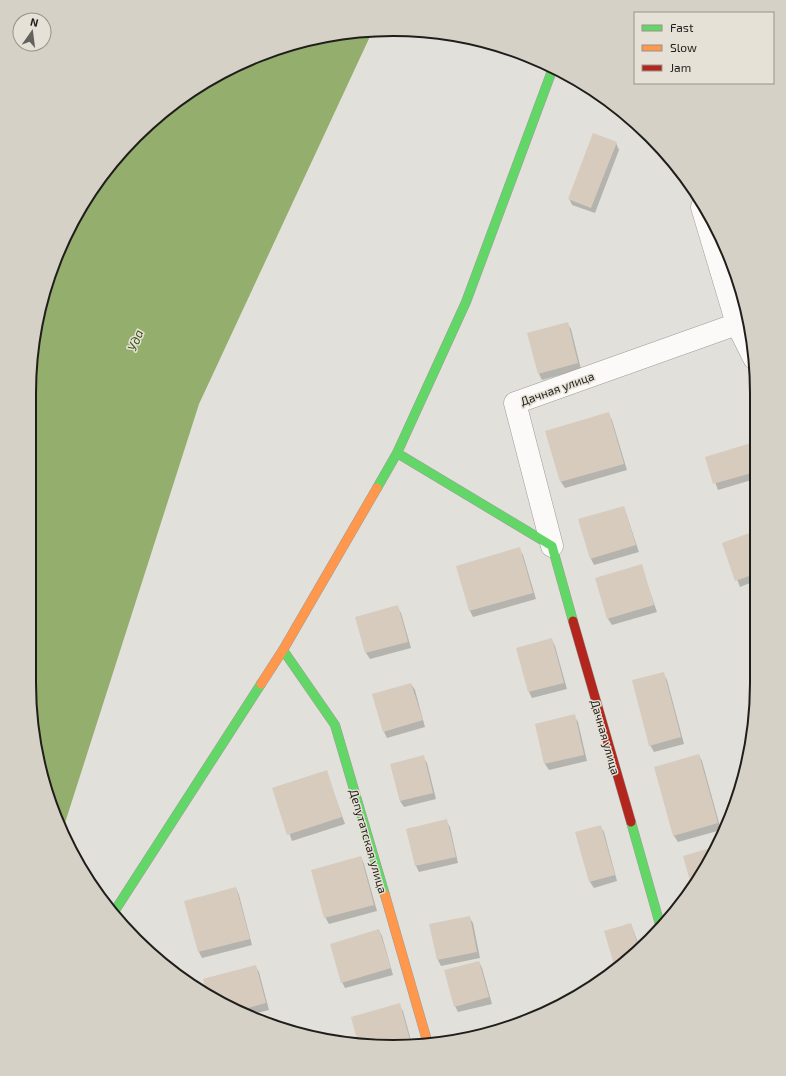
<svg xmlns="http://www.w3.org/2000/svg" width="786" height="1076" font-family="'Exo 2',sans-serif">
<style>
.water{fill:#94ae6e}
.shadow{fill:#0003}
.building{fill:#d7cbbe}
.lines{fill:none;stroke-linecap:round;stroke-linejoin:round}
.street-casing{stroke:#9e9c97;stroke-width:23}
.fast-casing{stroke:#9e9c97;stroke-width:10}
.slow-casing{stroke:#9e9c97;stroke-width:10}
.jam-casing{stroke:#9e9c97;stroke-width:10}
.street{stroke:#fbfaf9;stroke-width:22}
.fast{stroke:#63d668;stroke-width:9}
.slow{stroke:#ff974d;stroke-width:9}
.jam{stroke:#b3261e;stroke-width:9}
.labels{text-anchor:middle;dominant-baseline:central;stroke-width:3;stroke-linejoin:round;paint-order:stroke}
.street-label{font-size:12px;fill:#201e1b;stroke:#e6e1d6}
.water-label{font-size:13px;font-style:italic;fill:#3d5818;stroke:#e6e1d6}
.rim{fill:none;stroke:#201e1b;stroke-width:2}
</style>
<rect width="100%" height="100%" fill="#e2e0da"/>
<!-- water -->
<path class="water" d="M369,30H373L199,404L64,826L41,777L29,683V393L41,299L90,191L171,104L232,67L299,41Z"/>
<!-- shadow -->
<path class="shadow" d="M616,143L619,150L595,213L572,205L569,198Z
M567,323L571,329L581,369L542,380L539,374Z
M608,413L612,420L627,470L565,488L561,482L546,432Z
M753,444L755,479L718,490L706,458Z
M624,507L639,552L594,565L591,559L579,520Z
M755,532V581L740,587L723,543Z
M519,549L523,555L536,599L473,617L470,611L457,567Z
M641,566L657,612L612,625L608,619L596,579Z
M397,607L401,613L411,648L370,659L366,653Z
M552,640L555,646L567,689L532,698L529,692Z
M663,673L667,680L684,744L654,752L650,745Z
M411,684L415,690L425,727L387,738L384,732Z
M574,716L578,722L587,761L549,770L545,764Z
M699,755L702,761L721,830L678,842L674,836Z
M423,757L427,763L436,799L404,807L400,801L391,765Z
M326,771L345,824L292,841L273,788Z
M446,821L450,827L458,863L419,872L416,866L407,829Z
M600,826L604,832L617,881L594,888L590,882Z
M361,857L364,864L377,911L329,924L325,917Z
M236,888L239,895L252,945L202,958L199,952Z
M469,917L473,923L480,958L441,966L438,960L430,925Z
M631,924L640,948L616,970Z
M379,930L382,936L393,975L345,988L342,982Z
M479,962L482,968L492,1004L458,1012L455,1006Z
M255,966L259,972L269,1010L249,1015L232,1010L207,993L204,979Z
M399,1005L403,1011L412,1044H360Z"/>
<!-- building -->
<path class="building" d="M593,133L617,142L591,208L568,199Z
M568,322L578,363L538,374L527,333Z
M609,412L624,464L560,482L545,431Z
M754,442L755,472L713,484L705,457Z
M624,506L636,545L590,559L578,519Z
M755,531V574L735,581L722,543Z
M520,547L533,593L469,611L456,566Z
M642,564L654,605L607,619L595,578Z
M398,605L408,642L365,653L355,617Z
M552,638L564,683L528,692L516,648Z
M664,672L681,737L649,746L632,680Z
M411,683L423,720L383,732L372,694Z
M575,714L584,755L544,764L535,724Z
M699,754L718,823L673,836L654,767Z
M424,755L433,793L400,801L390,764Z
M327,770L342,817L287,835L272,788Z
M447,819L456,857L415,866L406,829Z
M601,825L615,875L589,882L575,832Z
M717,846L708,865L692,888L683,856Z
M361,856L374,905L324,918L311,870Z
M236,887L250,939L198,952L184,901Z
M470,916L477,952L437,960L429,924Z
M631,923L639,949L616,971L604,931Z
M379,929L391,968L341,983L330,944Z
M479,961L489,997L454,1007L444,970Z
M256,965L266,1003L237,1011L206,992L203,979Z
M400,1003L411,1044H358L351,1017Z"/>
<g class="lines">
<defs>
<path id="street" d="M702,207L737,324L754,358
M552,546L515,403L737,324"/>
<path id="fast" d="M397,453L552,546L573,621
M377,488L397,453L466,302L553,68
M283,650L335,725L385,895
M631,822L661,928
M114,912L261,684"/>
<path id="slow" d="M261,684L283,650L377,488
M385,895L428,1044"/>
<path id="jam" d="M573,621L631,822"/>
</defs>
<!-- street casing -->
<use href="#street" class="street-casing"/>
<!-- fast casing -->
<use href="#fast" class="fast-casing"/>
<!-- slow casing -->
<use href="#slow" class="slow-casing"/>
<!-- jam casing -->
<use href="#jam" class="jam-casing"/>
<!-- street -->
<use href="#street" class="street"/>
<!-- fast -->
<use href="#fast" class="fast"/>
<!-- slow -->
<use href="#slow" class="slow"/>
<!-- jam -->
<use href="#jam" class="jam"/>
</g>
<g class="labels">
<!-- street labels -->
<g class="street-label">
<text transform="translate(557 388) rotate(-20)">Дачная улица</text>
<text transform="translate(606 737) rotate(74)">Дачная улица</text>
<text transform="translate(369 841) rotate(74)">Депутатская улица</text>
</g>
<!-- water labels -->
<g class="water-label">
<text transform="translate(135 340) rotate(-68)">Уда</text>
</g>
</g>
<!-- crop -->
<path d="M0 0H786V1076H0ZM393 36H393A357 357 0 0 1 750 393V683A357 357 0 0 1 393 1040H393A357 357 0 0 1 36 683V393A357 357 0 0 1 393 36Z" fill="#d6d1c7" fill-rule="evenodd"/>
<path class="rim" d="M393 36H393A357 357 0 0 1 750 393V683A357 357 0 0 1 393 1040H393A357 357 0 0 1 36 683V393A357 357 0 0 1 393 36Z"/>
<!-- legend -->
<rect x="634" y="12" width="140" height="72" fill="#e6e1d6" stroke="#97938b"/>
<rect x="642" y="25" width="20" height="6" fill="#63d668" stroke="#97938b"/>
<text x="670" y="32" font-size="12" fill="#201e1b">Fast</text>
<rect x="642" y="45" width="20" height="6" fill="#ff974d" stroke="#97938b"/>
<text x="670" y="52" font-size="12" fill="#201e1b">Slow</text>
<rect x="642" y="65" width="20" height="6" fill="#b3261e" stroke="#97938b"/>
<text x="670" y="72" font-size="12" fill="#201e1b">Jam</text>
<!-- north arrow -->
<g transform="translate(32 32) rotate(14)"><circle r="19" fill="#e6e1d6" stroke="#97938b"/>
<path d="M0-3L7 15L0 10L-7 15Z" fill="#64625e"/>
<text y="-6" font-size="11" font-weight="bold" text-anchor="middle" fill="#201e1b">N</text>
</g>
</svg>
